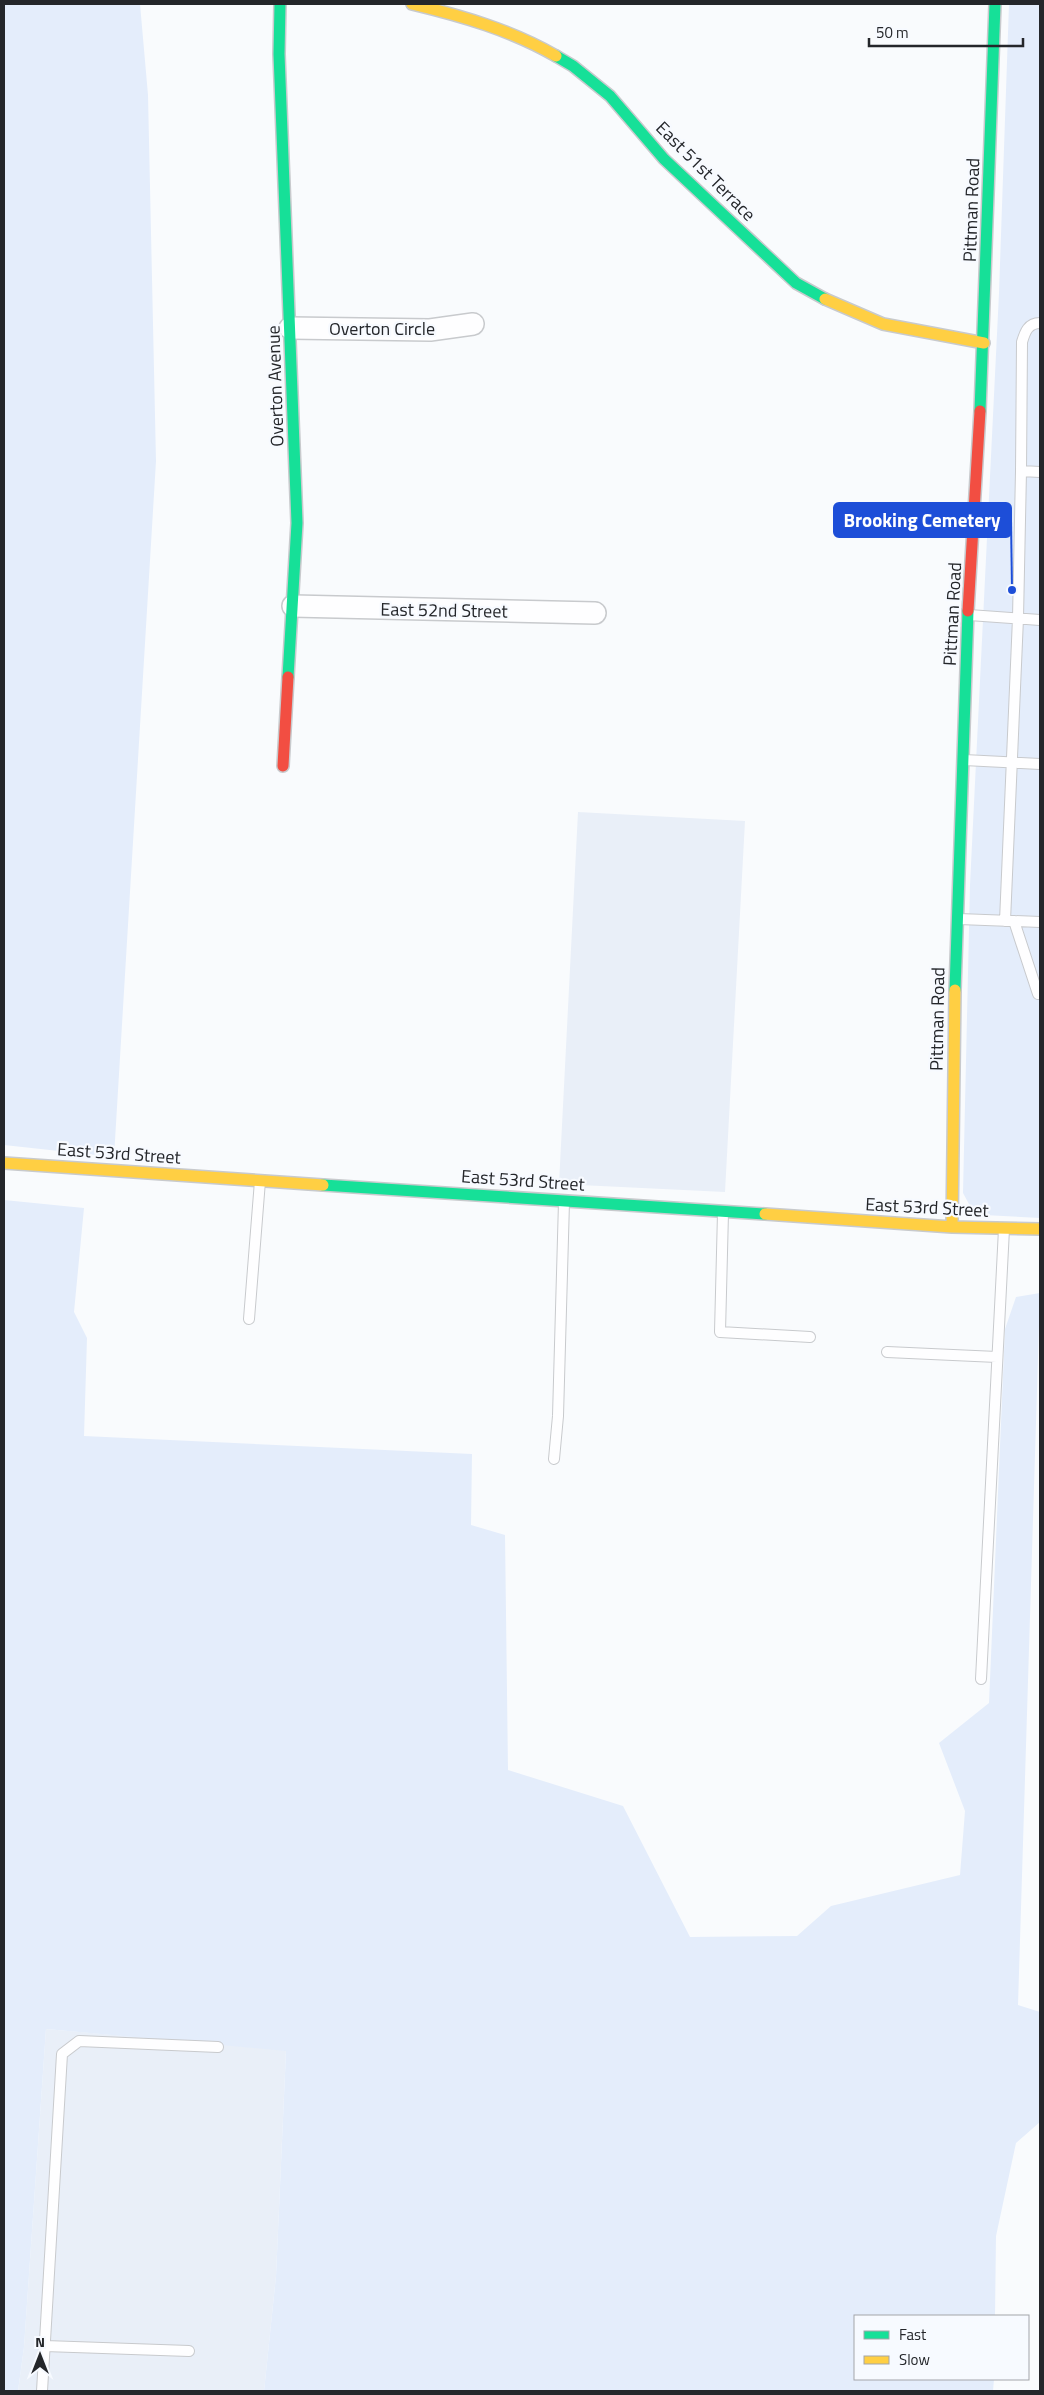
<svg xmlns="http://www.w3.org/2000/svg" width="1044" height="2395" font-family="'Titillium Web',sans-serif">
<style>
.built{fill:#e9eff8}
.green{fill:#e4edfb}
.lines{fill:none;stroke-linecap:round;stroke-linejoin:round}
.lane-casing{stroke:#c8cacd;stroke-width:12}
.street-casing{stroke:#c8cacd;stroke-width:24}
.fast-casing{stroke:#c8cacd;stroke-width:14}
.slow-casing{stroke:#c8cacd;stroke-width:14}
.jam-casing{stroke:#c8cacd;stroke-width:14}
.lane{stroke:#fefeff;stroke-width:10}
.street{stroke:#fefeff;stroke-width:21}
.fast{stroke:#16e098;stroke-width:11}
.slow{stroke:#ffcf43;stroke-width:11}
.jam{stroke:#f24e42;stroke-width:11}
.labels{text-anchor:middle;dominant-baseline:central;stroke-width:4.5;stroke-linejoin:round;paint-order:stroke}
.street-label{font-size:18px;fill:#24262a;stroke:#f7faff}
.leader{fill:none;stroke:#1d4ed8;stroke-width:2}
.callout-dot{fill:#1d4ed8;stroke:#f7faff;stroke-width:2}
.callout{fill:#1d4ed8;stroke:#1d4ed8;stroke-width:2}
.callout-label{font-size:19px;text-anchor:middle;font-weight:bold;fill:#fff}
</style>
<rect width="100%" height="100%" fill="#f9fbfd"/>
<!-- built -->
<path class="built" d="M578,812L745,821L725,1192L559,1184Z
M46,2029L286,2050L276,2276L264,2391H18L24,2347Z"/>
<!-- green -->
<path class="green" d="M4,4H140L148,95L156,461L114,1157L4,1145Z
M1009,4H1040V1218L984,1215L970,1206L963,1193L970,885L999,293Z
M4,1200L84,1208L74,1312L87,1338L84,1436L472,1454L471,1525L505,1535L508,1770L623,1806L690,1937L797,1936L831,1906L960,1875L965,1811L939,1743L989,1703L1005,1329L1016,1297L1040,1293L1018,2005L1040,2012V2122L1016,2143L996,2236L995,2316H855V2379H994L993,2391H264L276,2276L286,2051L46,2029L24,2347L18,2391H4Z"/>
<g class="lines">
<defs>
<path id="lane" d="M1021,471L1022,342C1025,332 1028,323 1040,323
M969,615L1040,620
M964,760L1040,764
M959,919L1040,922
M1005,921L1018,618L1021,471L1040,472
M1014,921L1038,994
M723,1213L720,1332L810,1337
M249,1319L260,1181
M887,1352L997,1357
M554,1459L558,1416L564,1202
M981,1679L1004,1229
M45,2346L189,2351
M42,2391L62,2054L79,2041L218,2047"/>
<path id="street" d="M290,328L430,330L473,324
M293,606L595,613"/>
<path id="fast" d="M280,4L279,54L297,523L288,677
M556,56L573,66L610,96L664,159L796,283L825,299
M980,411L995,4
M955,990L968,611
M323,1185L765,1214"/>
<path id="slow" d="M412,4C462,16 511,30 556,56
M825,299L883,324L984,343
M4,1163L323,1185
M765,1214L952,1227L1040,1229
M952,1227L955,990"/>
<path id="jam" d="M968,611L980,411
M283,766L288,677"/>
</defs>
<!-- lane casing -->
<use href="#lane" class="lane-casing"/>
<!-- street casing -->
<use href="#street" class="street-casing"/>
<!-- fast casing -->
<use href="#fast" class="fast-casing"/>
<!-- slow casing -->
<use href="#slow" class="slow-casing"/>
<!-- jam casing -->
<use href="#jam" class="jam-casing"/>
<!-- lane -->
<use href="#lane" class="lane"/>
<!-- street -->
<use href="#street" class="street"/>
<!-- fast -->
<use href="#fast" class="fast"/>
<!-- slow -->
<use href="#slow" class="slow"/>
<!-- jam -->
<use href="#jam" class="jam"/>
</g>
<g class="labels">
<!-- street labels -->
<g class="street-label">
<text transform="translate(706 171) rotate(45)">East 51st Terrace</text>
<text transform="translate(971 210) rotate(-88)">Pittman Road</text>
<text x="382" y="328">Overton Circle</text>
<text transform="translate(275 386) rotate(-92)">Overton Avenue</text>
<text transform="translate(444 610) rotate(1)">East 52nd Street</text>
<text transform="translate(952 614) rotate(-87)">Pittman Road</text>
<text transform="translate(937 1019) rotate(-89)">Pittman Road</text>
<text transform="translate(119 1153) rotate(4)">East 53rd Street</text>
<text transform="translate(523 1180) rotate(4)">East 53rd Street</text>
<text transform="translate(927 1207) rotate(3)">East 53rd Street</text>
</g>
</g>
<!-- callouts -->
<path class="leader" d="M1012 590L1011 520"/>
<circle class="callout-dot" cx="1012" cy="590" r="5"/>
<rect class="callout" x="834" y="503" width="177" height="34" rx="5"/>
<g class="callout-label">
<text x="922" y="527">Brooking Cemetery</text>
</g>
<!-- border -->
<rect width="1044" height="2395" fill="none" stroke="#24262a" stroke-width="10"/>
<!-- legend -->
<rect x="854" y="2315" width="175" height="65" fill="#f7faff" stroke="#a3a5aa"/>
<rect x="864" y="2331" width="25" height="8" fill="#16e098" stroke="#a3a5aa"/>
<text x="899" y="2340" font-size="15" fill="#24262a">Fast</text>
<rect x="864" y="2356" width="25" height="8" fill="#ffcf43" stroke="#a3a5aa"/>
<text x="899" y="2365" font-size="15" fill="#24262a">Slow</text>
<!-- north arrow -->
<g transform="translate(40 2355)" stroke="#f7faff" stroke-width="4" paint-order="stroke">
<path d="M0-4L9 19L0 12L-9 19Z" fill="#24262a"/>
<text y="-8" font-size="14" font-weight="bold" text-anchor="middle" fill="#24262a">N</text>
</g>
<!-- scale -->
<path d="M869 38v8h154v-8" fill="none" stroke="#24262a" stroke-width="2.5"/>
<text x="876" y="38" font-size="15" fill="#24262a" stroke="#f7faff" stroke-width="4" paint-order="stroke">50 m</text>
</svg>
